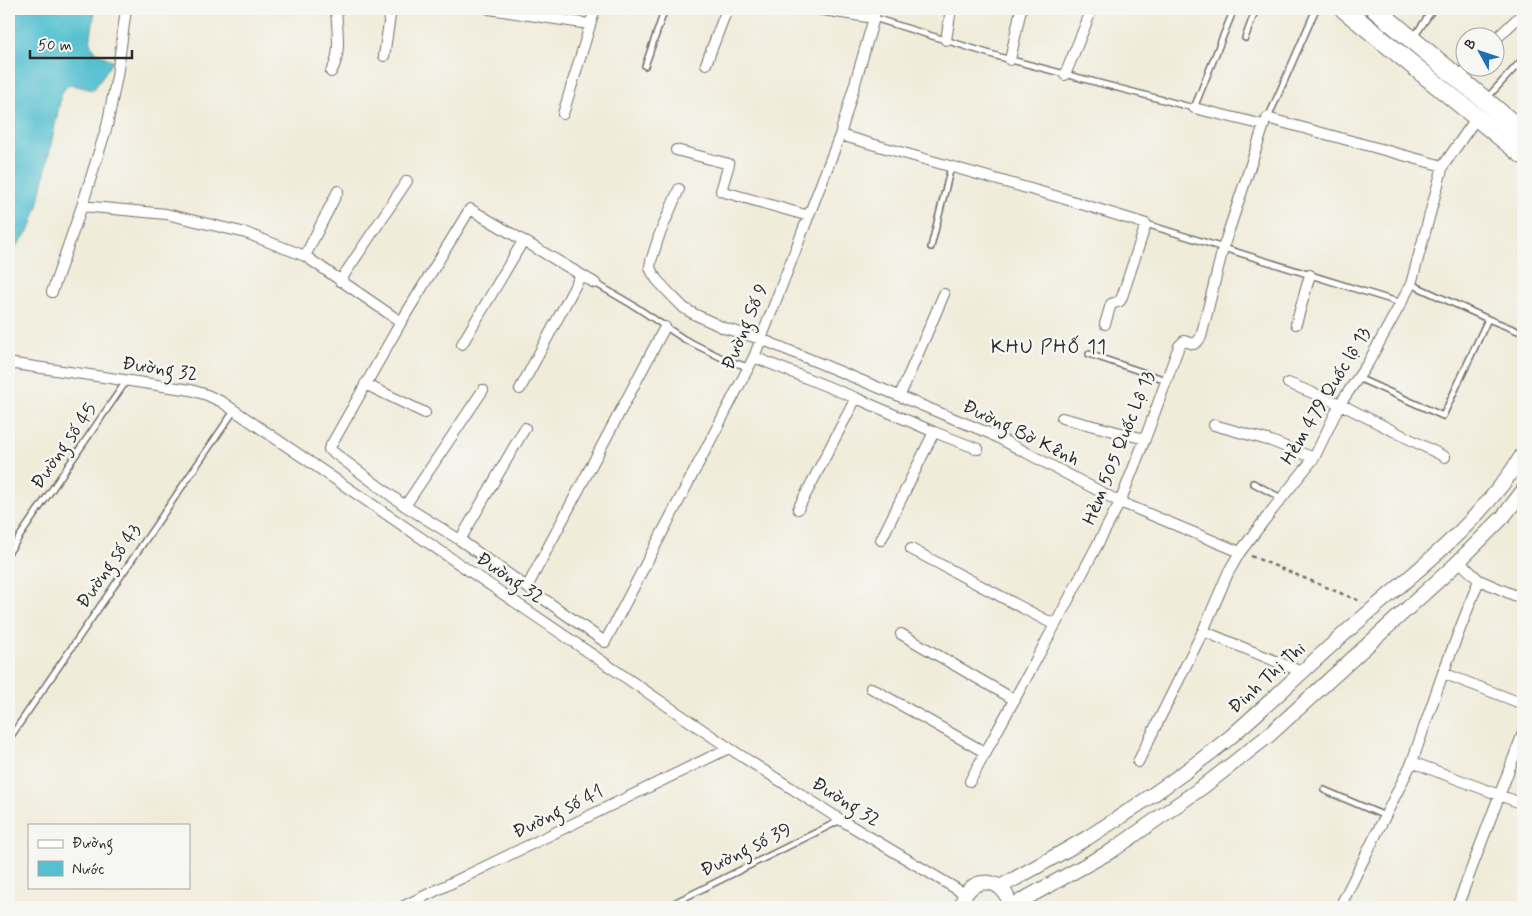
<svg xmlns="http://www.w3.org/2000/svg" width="1532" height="916" font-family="Mynerve,sans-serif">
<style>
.water{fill:#55c0d0;stroke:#40767e}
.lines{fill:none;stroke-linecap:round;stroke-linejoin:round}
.service-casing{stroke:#706f68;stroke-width:8}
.minor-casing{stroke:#706f68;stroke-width:12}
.tertiary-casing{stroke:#706f68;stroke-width:16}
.trunk-casing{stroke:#706f68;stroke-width:20}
.path{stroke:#706f68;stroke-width:2.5;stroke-dasharray:4 4;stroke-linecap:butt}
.service{stroke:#fff;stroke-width:5}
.minor{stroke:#fff;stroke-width:10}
.tertiary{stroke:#fff;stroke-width:14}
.trunk{stroke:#fff;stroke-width:18}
.labels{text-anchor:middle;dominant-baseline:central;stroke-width:5;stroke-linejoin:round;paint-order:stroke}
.street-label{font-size:19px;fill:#2b2b2b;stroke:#f6f6f2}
.neighbourhood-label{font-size:20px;letter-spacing:1px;fill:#2b2b2b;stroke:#f6f6f2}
</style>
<rect width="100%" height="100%" fill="#f6f6f2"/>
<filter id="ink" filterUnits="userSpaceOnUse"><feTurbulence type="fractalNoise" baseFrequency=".02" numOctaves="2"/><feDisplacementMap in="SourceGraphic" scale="10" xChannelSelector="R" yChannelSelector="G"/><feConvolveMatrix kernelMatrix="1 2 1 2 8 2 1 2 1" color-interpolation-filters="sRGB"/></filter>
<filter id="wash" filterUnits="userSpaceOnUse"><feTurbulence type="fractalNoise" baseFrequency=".0096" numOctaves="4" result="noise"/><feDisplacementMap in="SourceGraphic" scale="20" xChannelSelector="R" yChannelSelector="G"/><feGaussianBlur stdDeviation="1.12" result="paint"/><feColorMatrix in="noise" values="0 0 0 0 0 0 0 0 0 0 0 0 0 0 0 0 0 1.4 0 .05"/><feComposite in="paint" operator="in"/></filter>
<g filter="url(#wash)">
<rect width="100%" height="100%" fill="#f0ecda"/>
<!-- water -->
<path class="water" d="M9,9H95L90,43C94,53 104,56 113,61L93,90L73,85H68L62,92L38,206L30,229L9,256Z"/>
</g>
<g filter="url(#ink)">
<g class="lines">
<defs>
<path id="service" d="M874,18L1000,57L1194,108L1234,9
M1414,37L1433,9
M1245,38L1256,9
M645,66L665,9
M1487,98L1521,61L1523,62
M1268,118L1316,9
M1146,224L1401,303
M931,247L951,167
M595,283L636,307L684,339L726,360L748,367
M1488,319L1523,333
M1089,354L1166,380
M1358,378L1443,416L1488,319L1411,284
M1253,483L1281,498
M9,552L127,380
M9,739L234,411
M1324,790L1385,816
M514,906L515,907
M666,907L841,820"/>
<path id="minor" d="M489,9L589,24
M817,9L874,18
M946,40L951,9
M1494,41L1523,13
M384,56L391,9
M1010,60L1021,9
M706,64L727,9
M331,72C342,55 337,29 336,9
M1065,75L1092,9
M1458,77L1468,68
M563,114L595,9
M1267,118L1443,166
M840,135L1062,198L1146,224L1122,297L1120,301L1111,304L1105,324
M676,150L729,164L721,191L809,216
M679,189L659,236L651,261L650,267L652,272L657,280L674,298L684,308L694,314L724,328L761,339L991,434L1120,502L1240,552
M82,206L166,214L246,233L305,256L401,322
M305,256L338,191
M340,281L407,181
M595,283L470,209L401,322L329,449L405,506L460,540L605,642L754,357L840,135L874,18L875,9
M52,292L82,206L107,126L117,76L126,9
M1296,324L1310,275
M462,344L523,241
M754,357L856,398L934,432L881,540
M9,365L15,364L191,390L207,395L222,402L729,748L841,820L965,894
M1288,383L1340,404L1445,457
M365,384L425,413
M520,389L581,275
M900,395L944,294
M1062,418L1145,439
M1214,425L1271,441L1314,458
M934,432L978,449
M405,506L483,390
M798,509L856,398
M460,540L525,428
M911,549L1055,625
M1479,580L1523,599
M527,587L665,327
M1203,631L1302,672
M901,634L1015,700
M1443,673L1523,704
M871,688L986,753
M1138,762L1203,631L1228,573L1240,552L1273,509L1314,458L1340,404L1368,363L1401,303L1411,284L1443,166L1477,117
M1412,762L1523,804
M970,781L1055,625L1120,502L1145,439L1179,346L1184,341L1194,344L1198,341L1201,337L1223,248L1264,125L1194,108
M402,907L729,748
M1340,907L1412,762L1443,673L1479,580L1459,561
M1457,907L1523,733"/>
<path id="tertiary" d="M1000,887C1029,871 1058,855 1087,838C1135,808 1183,775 1228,739C1273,700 1316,658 1361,619C1419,569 1483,520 1523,454
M962,907C964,875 1006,874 1010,907
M1010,907L1113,850L1204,786L1268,736L1454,566L1503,517L1523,491"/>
<path id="trunk" d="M1344,9L1523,155
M1375,9L1523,132"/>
</defs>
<!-- service casing -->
<use href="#service" class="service-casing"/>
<!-- minor casing -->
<use href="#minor" class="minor-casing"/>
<!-- tertiary casing -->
<use href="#tertiary" class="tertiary-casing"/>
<!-- trunk casing -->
<use href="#trunk" class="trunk-casing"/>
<!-- path -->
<path class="path" d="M1251,556L1362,602"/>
<!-- service -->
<use href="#service" class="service"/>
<!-- minor -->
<use href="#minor" class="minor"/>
<!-- tertiary -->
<use href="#tertiary" class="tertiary"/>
<!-- trunk -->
<use href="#trunk" class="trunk"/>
</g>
</g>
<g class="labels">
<!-- street labels -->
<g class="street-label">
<text transform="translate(745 327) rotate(-67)">Đường Số 9</text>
<text transform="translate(160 369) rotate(9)">Đường 32</text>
<text transform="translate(1326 396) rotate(-59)">Hẻm 479 Quốc lộ 13</text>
<text transform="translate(1021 433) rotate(26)">Đường Bờ Kênh</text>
<text transform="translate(64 446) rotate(-55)">Đường số 45</text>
<text transform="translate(1119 448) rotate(-68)">Hẻm 505 Quốc Lộ 13</text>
<text transform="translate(109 566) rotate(-55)">Đường số 43</text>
<text transform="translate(510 578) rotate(34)">Đường 32</text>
<text transform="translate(1267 678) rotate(-42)">Đinh Thị Thi</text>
<text transform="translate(846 802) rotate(32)">Đường 32</text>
<text transform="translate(558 812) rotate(-26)">Đường số 41</text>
<text transform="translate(746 850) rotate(-26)">Đường số 39</text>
</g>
<!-- neighbourhood labels -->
<g class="neighbourhood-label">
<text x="1049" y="347">KHU PHỐ 11</text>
</g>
</g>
<!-- margin -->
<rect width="1532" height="916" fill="none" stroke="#f6f6f2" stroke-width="30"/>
<!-- legend -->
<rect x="28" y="824" width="162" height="65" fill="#f6f6f2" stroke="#a5a5a2"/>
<rect x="38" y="840" width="25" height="8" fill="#ffffff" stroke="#a5a5a2"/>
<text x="72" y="848" font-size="15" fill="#2b2b2b">Đường</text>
<rect x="38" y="861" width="25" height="15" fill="#55c0d0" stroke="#a5a5a2"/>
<text x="72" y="874" font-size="15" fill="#2b2b2b">Nước</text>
<!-- north arrow -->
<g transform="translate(1480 52) rotate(310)"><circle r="24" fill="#f6f6f2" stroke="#a5a5a2"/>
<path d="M0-4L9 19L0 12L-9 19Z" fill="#1f6fb2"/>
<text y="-8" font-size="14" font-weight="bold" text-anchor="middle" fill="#2b2b2b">B</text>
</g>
<!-- scale -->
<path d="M30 50v8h102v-8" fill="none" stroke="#2b2b2b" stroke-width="2.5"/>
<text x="38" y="50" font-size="15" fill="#2b2b2b" stroke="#f6f6f2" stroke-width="4" paint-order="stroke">50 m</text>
</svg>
